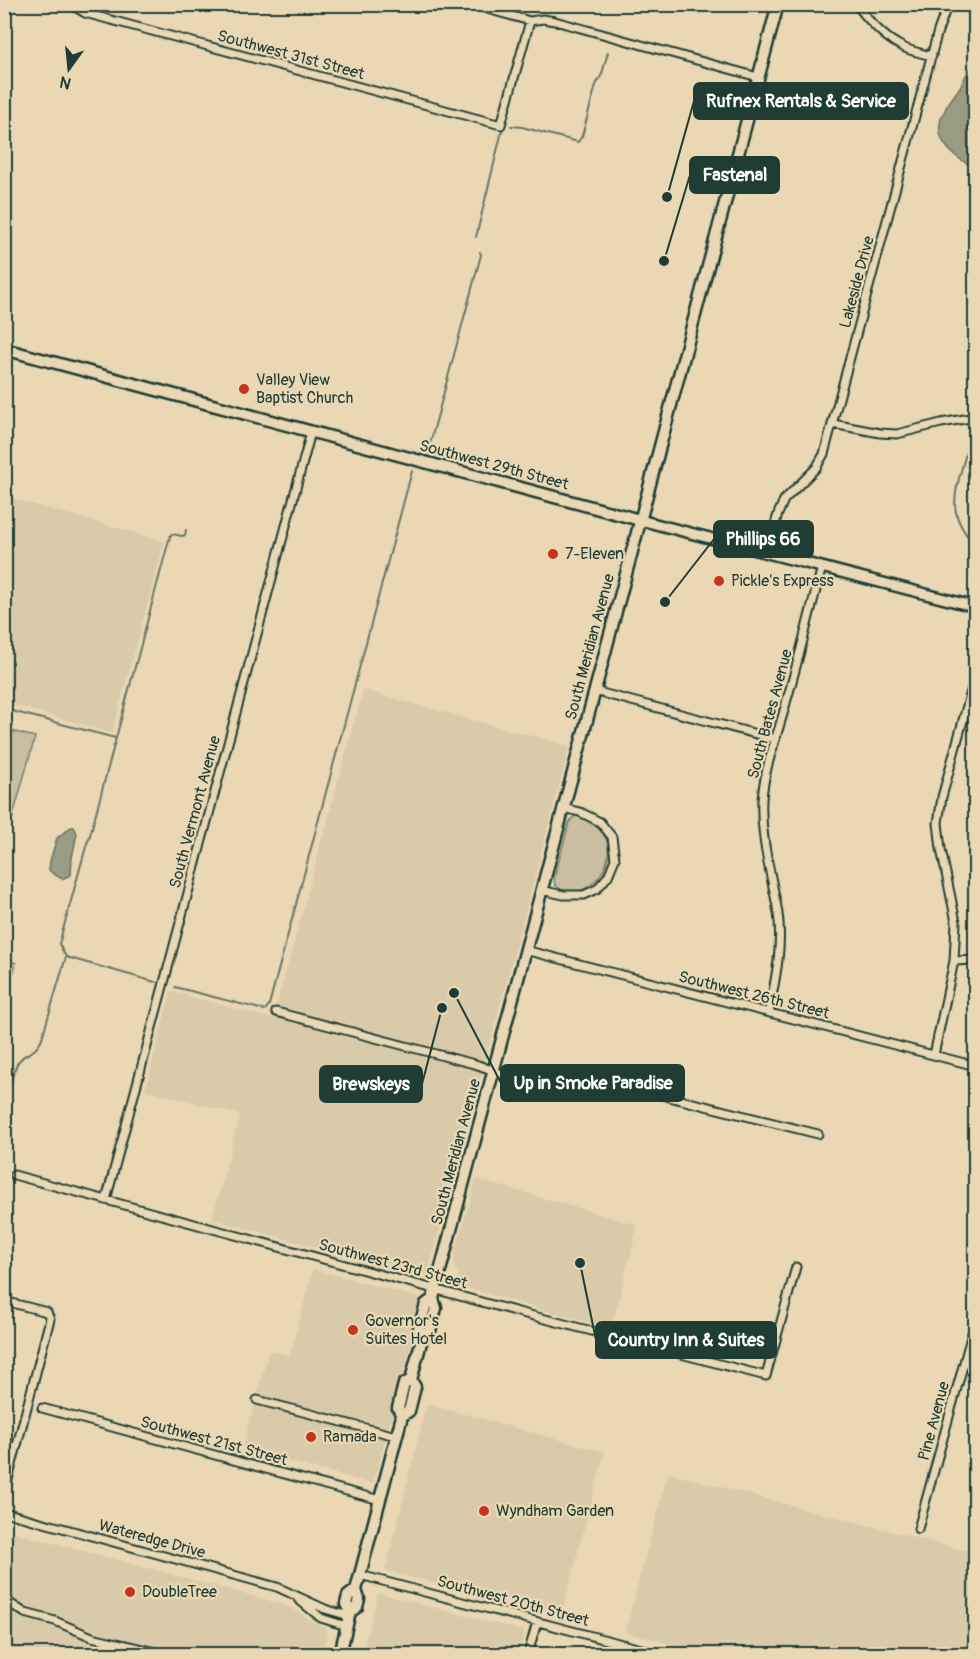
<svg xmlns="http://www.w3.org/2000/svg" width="980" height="1659" font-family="Pangolin,sans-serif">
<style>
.built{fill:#d9cbaa}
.green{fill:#c9bfa0;stroke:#747e6a;stroke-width:1.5}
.water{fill:#999b82;stroke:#687563;stroke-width:1.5}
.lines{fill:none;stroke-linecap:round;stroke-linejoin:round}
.stream{stroke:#687563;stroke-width:2}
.minor-casing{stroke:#1f3d34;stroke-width:11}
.tertiary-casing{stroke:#1f3d34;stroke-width:14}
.secondary-casing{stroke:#1f3d34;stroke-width:15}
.minor{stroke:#ead8b5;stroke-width:7}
.tertiary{stroke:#ead8b5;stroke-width:9}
.secondary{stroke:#ead8b5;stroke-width:10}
.poi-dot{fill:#c8321e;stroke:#ead8b5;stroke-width:2}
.labels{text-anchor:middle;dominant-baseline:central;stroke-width:4.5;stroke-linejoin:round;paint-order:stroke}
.street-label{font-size:16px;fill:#1f3d34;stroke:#ead8b5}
.poi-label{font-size:16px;fill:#1f3d34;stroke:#ead8b5;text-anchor:start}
.leader{fill:none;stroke:#1f3d34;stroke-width:2}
.callout-dot{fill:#1f3d34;stroke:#ead8b5;stroke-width:2}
.callout{fill:#1f3d34;stroke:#1f3d34;stroke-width:2}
.callout-label{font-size:18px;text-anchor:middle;font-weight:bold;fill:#fff}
</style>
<rect width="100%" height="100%" fill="#ead8b5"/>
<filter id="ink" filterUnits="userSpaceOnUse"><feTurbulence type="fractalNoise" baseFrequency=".0167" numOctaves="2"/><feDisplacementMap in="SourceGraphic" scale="12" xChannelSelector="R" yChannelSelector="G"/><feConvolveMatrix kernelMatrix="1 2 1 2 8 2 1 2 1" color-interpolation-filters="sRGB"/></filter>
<g filter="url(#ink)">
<!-- built -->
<path class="built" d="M7,497L165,541L112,733L5,703L4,508Z
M363,690L570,746L427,1277L212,1219L240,1115L145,1090L171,991L273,1019Z
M476,1179L638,1225L611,1329L466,1288L459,1278L454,1265L455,1253Z
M313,1269L424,1299L373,1484L242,1449L269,1350L290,1355Z
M427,1404L605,1452L561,1615L385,1571Z
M668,1473L975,1553V1654H711L625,1632Z
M5,1530L265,1599L294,1609L312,1621L328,1629L322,1654H5V1643L8,1631L4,1629Z
M378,1593L525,1631L519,1654H362Z"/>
<!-- green -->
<path class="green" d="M4,729L35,737L13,816L5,814Z
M576,816C584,817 590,821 597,827C630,854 584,912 555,885L554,878L569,823L572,818Z
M5,959L16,963L5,1004L4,959Z"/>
<!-- water -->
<path class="water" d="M975,64V167C959,161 936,144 940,124C940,119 943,114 945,110C948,102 955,95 960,87C966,77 966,71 975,64Z
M71,827H74L77,833L72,858L71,875L62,879L52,873L49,870L50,861L57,838Z"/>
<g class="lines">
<!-- stream -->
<path class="stream" d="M511,126L522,127L578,142L582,136L596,85L602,74L608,52
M476,237L502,131
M976,429C969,439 966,452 963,464C953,500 948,516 976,546
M428,451L481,255L480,252
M4,709L115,738
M66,957L155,982
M175,987L264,1010L266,1009L269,1005L412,471
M4,1111C7,1100 12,1069 19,1061C28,1049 34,1057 42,1038L66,957L59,944L87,843L89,839L170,536L172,534L182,536L185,535L186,530"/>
<defs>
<path id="minor" d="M75,4V7L85,13L501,125L530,21
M469,4L530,21L543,19L555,21L758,77
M856,4C868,20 882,36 899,45C908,51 921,53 932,56
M833,424L880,433L897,434L941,423L976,417
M767,552L778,514L784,500L816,468L824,454L938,31L948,4
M594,691L775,739
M541,890L563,895H584L597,889L608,876L615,859L612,837L600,822L580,812L562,808
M525,950L976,1066
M954,961L976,960
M276,1012L478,1065L510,1077L545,1080L581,1089L597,1091L629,1087L818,1134
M769,1012C775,981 783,946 778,913C772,876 760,839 762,800C764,767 778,735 786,703C799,658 810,612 822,567
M934,1055L954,961L956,922L941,849L938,823L942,797L976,673
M14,1175L522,1313L766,1376L796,1267
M106,1200L311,432
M4,1301L47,1312L50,1319L4,1495
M257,1400L396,1436
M42,1408L380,1500
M4,1512L277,1587L325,1609L349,1616
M918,1529L976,1319
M360,1575L660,1654
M4,1597L11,1604L25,1613L55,1621L92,1637L164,1654
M298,1599L321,1618L346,1626
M528,1654L537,1622"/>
<path id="tertiary" d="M640,520L976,607"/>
<path id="secondary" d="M4,349L640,520
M423,1335L419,1328L426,1304L433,1299L435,1290L778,4
M402,1416L398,1408L404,1384L411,1380L423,1335L430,1331L436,1308L433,1299
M350,1612L346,1604L348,1596L356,1590L402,1416L409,1411L415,1387L411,1380
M340,1654L350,1612L357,1607L359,1599L356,1590"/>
</defs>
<!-- minor casing -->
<use href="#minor" class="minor-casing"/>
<!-- tertiary casing -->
<use href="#tertiary" class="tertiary-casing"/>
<!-- secondary casing -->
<use href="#secondary" class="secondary-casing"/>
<!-- minor -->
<use href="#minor" class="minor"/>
<!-- tertiary -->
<use href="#tertiary" class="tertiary"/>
<!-- secondary -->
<use href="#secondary" class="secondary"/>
</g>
</g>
<!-- markers -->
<g class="poi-dot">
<circle cx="244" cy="389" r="6"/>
<circle cx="553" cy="554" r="6"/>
<circle cx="719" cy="581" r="6"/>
<circle cx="353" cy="1330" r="6"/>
<circle cx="311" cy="1437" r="6"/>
<circle cx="484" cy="1511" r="6"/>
<circle cx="130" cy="1592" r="6"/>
</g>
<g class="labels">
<!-- street labels -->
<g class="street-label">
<text transform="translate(291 55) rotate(15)">Southwest 31st Street</text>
<text transform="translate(857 282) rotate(-75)">Lakeside Drive</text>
<text transform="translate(494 465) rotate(15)">Southwest 29th Street</text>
<text transform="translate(590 647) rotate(-75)">South Meridian Avenue</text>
<text transform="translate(770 714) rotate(-75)">South Bates Avenue</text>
<text transform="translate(195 812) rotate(-75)">South Vermont Avenue</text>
<text transform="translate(754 995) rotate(14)">Southwest 26th Street</text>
<text transform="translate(456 1152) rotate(-75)">South Meridian Avenue</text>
<text transform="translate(393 1264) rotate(15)">Southwest 23rd Street</text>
<text transform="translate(934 1421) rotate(-75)">Pine Avenue</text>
<text transform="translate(214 1441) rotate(15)">Southwest 21st Street</text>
<text transform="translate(152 1539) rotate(15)">Wateredge Drive</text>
<text transform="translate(513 1601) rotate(15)">Southwest 20th Street</text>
</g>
<!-- poi labels -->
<g class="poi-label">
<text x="256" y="380">Valley View<tspan x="256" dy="18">Baptist Church</tspan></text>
<text x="565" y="554">7-Eleven</text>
<text x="731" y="581">Pickle's Express</text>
<text x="365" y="1321">Governor's<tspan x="365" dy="18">Suites Hotel</tspan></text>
<text x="323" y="1437">Ramada</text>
<text x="496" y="1511">Wyndham Garden</text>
<text x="142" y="1592">DoubleTree</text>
</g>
</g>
<!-- callouts -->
<path class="leader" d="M667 197L694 101M664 261L690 175M665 602L714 539M454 993L501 1083M442 1008L422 1084M580 1263L596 1340"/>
<g class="callout-dot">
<circle cx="667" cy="197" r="6"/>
<circle cx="664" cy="261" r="6"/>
<circle cx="665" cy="602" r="6"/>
<circle cx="454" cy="993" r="6"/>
<circle cx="442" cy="1008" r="6"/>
<circle cx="580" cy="1263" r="6"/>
</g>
<g class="callout">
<rect x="694" y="83" width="214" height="36" rx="6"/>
<rect x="690" y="157" width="89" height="36" rx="6"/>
<rect x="714" y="521" width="99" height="36" rx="6"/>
<rect x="501" y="1065" width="183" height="36" rx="6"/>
<rect x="320" y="1066" width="102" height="36" rx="6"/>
<rect x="596" y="1322" width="180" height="36" rx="6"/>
</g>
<g class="callout-label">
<text x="801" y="107">Rufnex Rentals &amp; Service</text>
<text x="735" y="181">Fastenal</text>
<text x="763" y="545">Phillips 66</text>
<text x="593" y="1089">Up in Smoke Paradise</text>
<text x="371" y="1090">Brewskeys</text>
<text x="686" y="1346">Country Inn &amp; Suites</text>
</g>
<!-- margin -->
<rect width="980" height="1659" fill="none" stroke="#ead8b5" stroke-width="24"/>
<rect x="12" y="12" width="956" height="1635" fill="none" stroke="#1f3d34" stroke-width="2" filter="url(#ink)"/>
<!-- north arrow -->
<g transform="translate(69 69) rotate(195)" stroke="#ead8b5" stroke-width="4.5" paint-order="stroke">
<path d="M0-4.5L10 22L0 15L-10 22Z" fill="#1f3d34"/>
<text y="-9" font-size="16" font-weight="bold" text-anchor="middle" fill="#1f3d34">N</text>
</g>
</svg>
